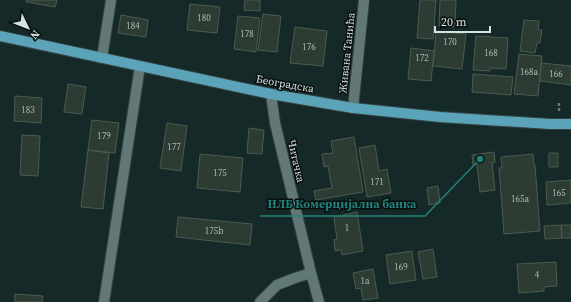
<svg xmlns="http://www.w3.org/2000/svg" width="571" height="302" font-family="'Source Serif 4',serif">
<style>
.building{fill:#2d3c33;stroke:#4b5b51}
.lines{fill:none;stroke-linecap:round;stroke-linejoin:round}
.minor-casing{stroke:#344443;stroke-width:12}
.major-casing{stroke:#344443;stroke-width:12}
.path{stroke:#647574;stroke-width:2.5;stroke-dasharray:3 2;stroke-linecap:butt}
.minor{stroke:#627876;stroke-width:10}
.major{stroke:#5ba3b9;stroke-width:10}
.labels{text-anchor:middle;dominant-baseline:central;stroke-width:3;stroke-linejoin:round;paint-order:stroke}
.number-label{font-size:9px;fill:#acb8b6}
.street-label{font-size:11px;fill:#d6e2e1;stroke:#08100f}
.leader{fill:none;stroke:#23817a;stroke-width:1.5}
.callout-dot{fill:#23817a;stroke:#08100f;stroke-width:1.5}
.callout-label{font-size:12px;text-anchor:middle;font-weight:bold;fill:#23817a;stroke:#08100f;stroke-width:3;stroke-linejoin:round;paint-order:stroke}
</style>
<rect width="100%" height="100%" fill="#152928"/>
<!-- building -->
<path class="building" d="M26,0H57L55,7L26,2Z
M245,0H260V11L244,10Z
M420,0H436L433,39L417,38Z
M440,0H456L455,27L439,26Z
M190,4L220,7L217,33L187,30Z
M263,14L281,16L277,52L258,50Z
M121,15L148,20L146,37L118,33Z
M238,16L260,18L256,52L234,49Z
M524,20L539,21L538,30H542L540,43H537L535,53L520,51Z
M295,27L327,31L323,66L290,63Z
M436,31L466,34L462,69L433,66Z
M476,36L508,38L506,69L490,68V71L473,70Z
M411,48L434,51L431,81L408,79Z
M519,54L542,56L538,96L514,94Z
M541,63L571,66V85L540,81Z
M473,74L513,77L511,95L472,92Z
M68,84L86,87L82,114L64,112Z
M15,96L42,98L41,123L14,121Z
M92,120L119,123L115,153L88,150Z
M167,123L187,126L181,171L160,168Z
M249,128L264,130L262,154L247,153Z
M22,135L40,136L38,176L20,175Z
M354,137L363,192L316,200L314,191L332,188L328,166L324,167L322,154L333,153L331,141Z
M375,145L379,171L387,169L391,193L367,197L359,148Z
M88,150L109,153L103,209L81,207Z
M494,152L495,162L492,163L495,190L480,192L477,164L473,165L472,155Z
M549,153H558V167H549Z
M200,154L243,158L240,192L197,188Z
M533,154L534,165H535L540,231L504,234L499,168H502L501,157Z
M571,180V203L547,205L546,182Z
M438,186L440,203L429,205L427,188Z
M357,212L363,251L342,255L341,250L335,251L334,240L337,239L334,217Z
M178,217L252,224L250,245L176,237Z
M561,225L562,238L545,239L544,226Z
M561,225H571V238H562Z
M433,249L437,277L423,279L418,252Z
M412,251L416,280L390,284L386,255Z
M556,262L557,286L544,287V291L519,293L517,264Z
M373,269L378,298L363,300L361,288L356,289L353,273Z
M15,294L43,296L42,302H15Z"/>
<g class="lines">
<defs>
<path id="minor" d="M102,58L111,0
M271,94L275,123L311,273L319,302
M353,108L364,0
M104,302L140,66
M260,302L277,285L295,278L311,273"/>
<path id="major" d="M0,36L271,94L353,108L440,117L550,124H571"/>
</defs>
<!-- minor casing -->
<use href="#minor" class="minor-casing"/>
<!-- major casing -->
<use href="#major" class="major-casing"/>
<!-- path -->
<path class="path" d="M559,111V101"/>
<!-- minor -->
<use href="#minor" class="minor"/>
<!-- major -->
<use href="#major" class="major"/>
</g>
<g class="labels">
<!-- number labels -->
<g class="number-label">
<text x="204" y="18">180</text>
<text x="133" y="26">184</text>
<text x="247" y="34">178</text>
<text x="450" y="42">170</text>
<text x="309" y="47">176</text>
<text x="491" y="53">168</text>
<text x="422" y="58">172</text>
<text x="529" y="72">168a</text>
<text x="556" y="74">166</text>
<text x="28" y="110">183</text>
<text x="104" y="136">179</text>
<text x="174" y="147">177</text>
<text x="220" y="173">175</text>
<text x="377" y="182">171</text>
<text x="559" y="193">165</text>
<text x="520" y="199">165a</text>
<text x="347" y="228">1</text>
<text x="214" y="231">175b</text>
<text x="401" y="267">169</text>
<text x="537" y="275">4</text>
<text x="365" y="281">1a</text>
</g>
<!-- street labels -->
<g class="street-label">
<text transform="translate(347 53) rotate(-84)">Живана Танића</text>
<text transform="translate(285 84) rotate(10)">Београдска</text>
<text transform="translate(296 161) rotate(77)">Читачка</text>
</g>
</g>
<!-- callouts -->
<path class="leader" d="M480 159L425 216H260"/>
<circle class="callout-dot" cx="480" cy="159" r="4"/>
<g class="callout-label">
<text x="342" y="208">НЛБ Комерцијална банка</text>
</g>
<!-- north arrow -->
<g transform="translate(28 28) rotate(133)" stroke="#08100f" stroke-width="3" paint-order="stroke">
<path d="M0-3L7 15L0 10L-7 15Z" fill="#d6e2e1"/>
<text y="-6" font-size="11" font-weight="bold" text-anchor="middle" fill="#d6e2e1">N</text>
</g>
<!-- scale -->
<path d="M435 26v6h55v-6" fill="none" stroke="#d6e2e1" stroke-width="2"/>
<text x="441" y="26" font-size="12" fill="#d6e2e1" stroke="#08100f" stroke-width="3" paint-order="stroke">20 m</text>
</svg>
